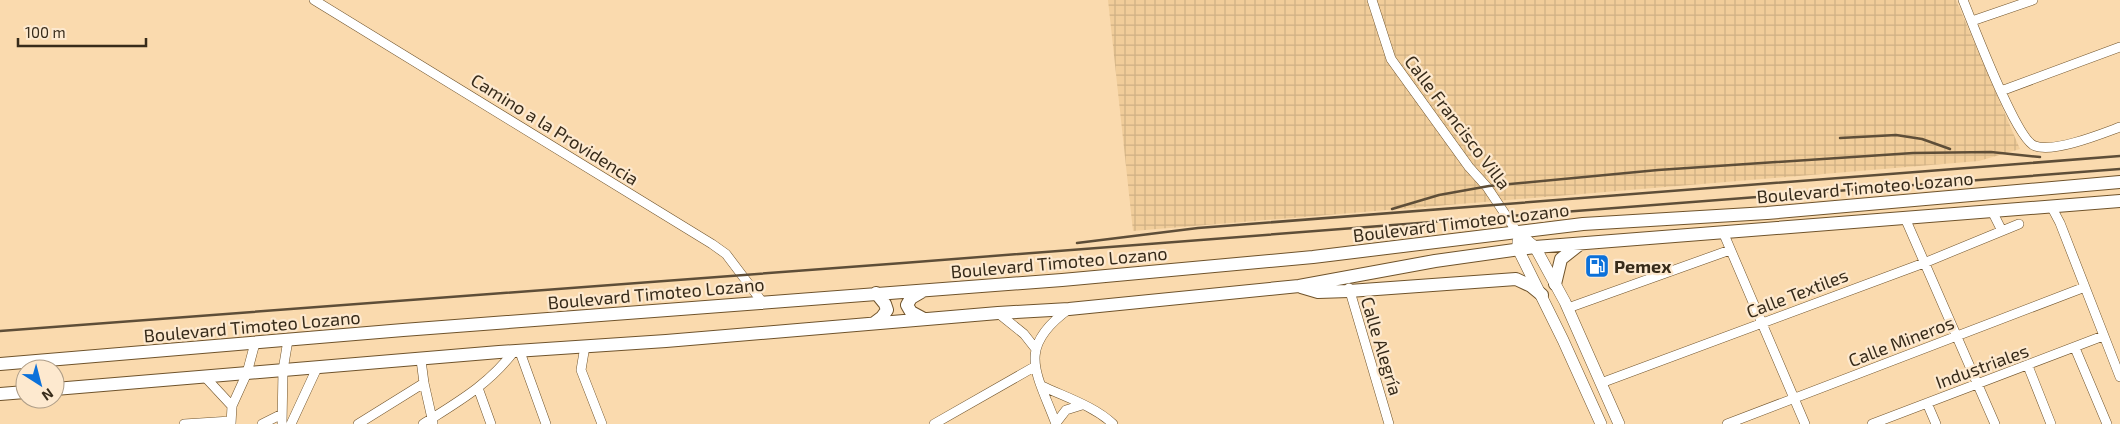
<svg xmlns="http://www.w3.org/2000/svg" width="2120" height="424" font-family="'Exo 2',sans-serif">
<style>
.industrial{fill:url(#industrial-grid)}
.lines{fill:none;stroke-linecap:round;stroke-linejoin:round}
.minor-casing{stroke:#6f532b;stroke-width:10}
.secondary-casing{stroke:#6f532b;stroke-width:12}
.primary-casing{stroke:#6f532b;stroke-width:14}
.minor{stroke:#fff;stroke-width:9}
.secondary{stroke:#fff;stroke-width:11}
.primary{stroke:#fff;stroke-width:12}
.rail{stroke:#5e4e38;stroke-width:2.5}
.labels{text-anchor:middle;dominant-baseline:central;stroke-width:4.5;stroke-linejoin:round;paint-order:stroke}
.street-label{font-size:18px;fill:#372b1a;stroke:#fde9cf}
.poi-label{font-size:18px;font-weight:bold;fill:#372b1a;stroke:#fde9cf;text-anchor:start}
</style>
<defs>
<pattern id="industrial-grid" width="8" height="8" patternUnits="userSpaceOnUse" patternTransform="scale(1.25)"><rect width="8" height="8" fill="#f1cd9a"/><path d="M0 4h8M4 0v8" fill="none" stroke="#cfb084"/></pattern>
</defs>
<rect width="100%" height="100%" fill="#fadaae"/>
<!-- industrial -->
<path class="industrial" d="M1108,0H1956L2020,149L1979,161L1133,231Z"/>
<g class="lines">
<defs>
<path id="minor" d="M314,0L712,244L726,254L763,303
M1372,0L1391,59L1469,167L1487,187L1517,232
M1963,0C1973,24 2016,140 2035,146C2054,153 2101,134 2120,127
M1972,21L2033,0
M2001,91L2120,47
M2051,206L2060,223L2120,377
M1992,211L2002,231
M1905,218L1995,424
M1723,232L1805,424
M1349,288L1389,424
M1568,308L1730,250
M998,313L1024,334L1035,348
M585,346L581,370L602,424
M2075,348L2107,424
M520,352L546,424
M421,360L424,383L433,423
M2028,366L2051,424
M206,378L232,406
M1601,383L1924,263L2019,224
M1042,386C1065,397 1094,406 1113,424
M478,388L491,424
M1927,403L1936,424
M1056,423L1066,410L1082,405
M184,424L231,421
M231,424L232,406L247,373L255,343
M262,424L282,414
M282,424L283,370L288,340
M291,424L317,368
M358,424L424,383
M423,424C456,403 490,384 514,351
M934,424L1034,367
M1056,424C1037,373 1015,348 1069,309
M1727,424L2085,287
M1872,424L2103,336"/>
<path id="secondary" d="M1517,232L1535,247L1565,302L1619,424
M1518,241V249L1563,340L1601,424"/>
<path id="primary" d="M1555,284L1561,259L1580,244
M1301,287L1318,292L1349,291L1516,279L1531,286L1542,295
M923,291L911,298L907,305L911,312L924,319
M874,323L882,317L887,310L885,304L876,293
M0,364L403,330L1062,280L1313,257L1583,224L1767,213L2120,182
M55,389L499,352L666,341L998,313L1069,309L1299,286L1435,261L1535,247L2120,201
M0,394L25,392"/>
</defs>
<!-- minor casing -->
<use href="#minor" class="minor-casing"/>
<!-- secondary casing -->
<use href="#secondary" class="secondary-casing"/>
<!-- primary casing -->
<use href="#primary" class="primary-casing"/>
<!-- minor -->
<use href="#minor" class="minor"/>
<!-- secondary -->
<use href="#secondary" class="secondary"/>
<!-- primary -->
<use href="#primary" class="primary"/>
<!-- rail -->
<path class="rail" d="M1840,138L1896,135L1922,139L1950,149
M1392,209L1439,195L1489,186L1658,170L1913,153L1991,152L2040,157
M1077,243L1198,228L2120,156
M0,331C707,280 1413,222 2120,169"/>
</g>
<!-- icons -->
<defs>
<symbol id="fuel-square" viewBox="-11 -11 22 22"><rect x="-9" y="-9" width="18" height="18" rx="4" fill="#0c71da" stroke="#fde9cf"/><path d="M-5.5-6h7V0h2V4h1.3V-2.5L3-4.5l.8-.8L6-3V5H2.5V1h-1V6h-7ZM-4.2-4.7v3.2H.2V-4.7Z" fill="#fff"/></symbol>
</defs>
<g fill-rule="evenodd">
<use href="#fuel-square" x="1583" y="252" width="28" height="28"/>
</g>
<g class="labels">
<!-- street labels -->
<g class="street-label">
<text transform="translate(1458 122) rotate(53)">Calle Francisco Villa</text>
<text transform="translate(555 129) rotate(32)">Camino a la Providencia</text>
<text transform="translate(1865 187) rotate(-5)">Boulevard Timoteo Lozano</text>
<text transform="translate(1461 222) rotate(-7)">Boulevard Timoteo Lozano</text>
<text transform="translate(1059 262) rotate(-5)">Boulevard Timoteo Lozano</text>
<text transform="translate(656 293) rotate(-5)">Boulevard Timoteo Lozano</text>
<text transform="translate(1797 293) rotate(-21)">Calle Textiles</text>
<text transform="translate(252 326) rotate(-5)">Boulevard Timoteo Lozano</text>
<text transform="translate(1901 341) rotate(-21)">Calle Mineros</text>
<text transform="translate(1382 346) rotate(73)">Calle Alegría</text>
<text transform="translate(1982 366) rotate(-20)">Industriales</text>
</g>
<!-- poi labels -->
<g class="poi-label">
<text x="1614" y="266">Pemex</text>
</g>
</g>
<!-- north arrow -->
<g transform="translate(40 384) rotate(144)"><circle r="24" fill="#fde9cf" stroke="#ae9d87"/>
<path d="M0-4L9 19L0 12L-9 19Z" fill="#0c71da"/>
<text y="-8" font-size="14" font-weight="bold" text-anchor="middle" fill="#372b1a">N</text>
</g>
<!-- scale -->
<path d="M18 38v8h128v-8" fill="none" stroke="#372b1a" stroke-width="2.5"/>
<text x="25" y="38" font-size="15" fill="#372b1a" stroke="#fde9cf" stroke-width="4" paint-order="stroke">100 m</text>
</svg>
